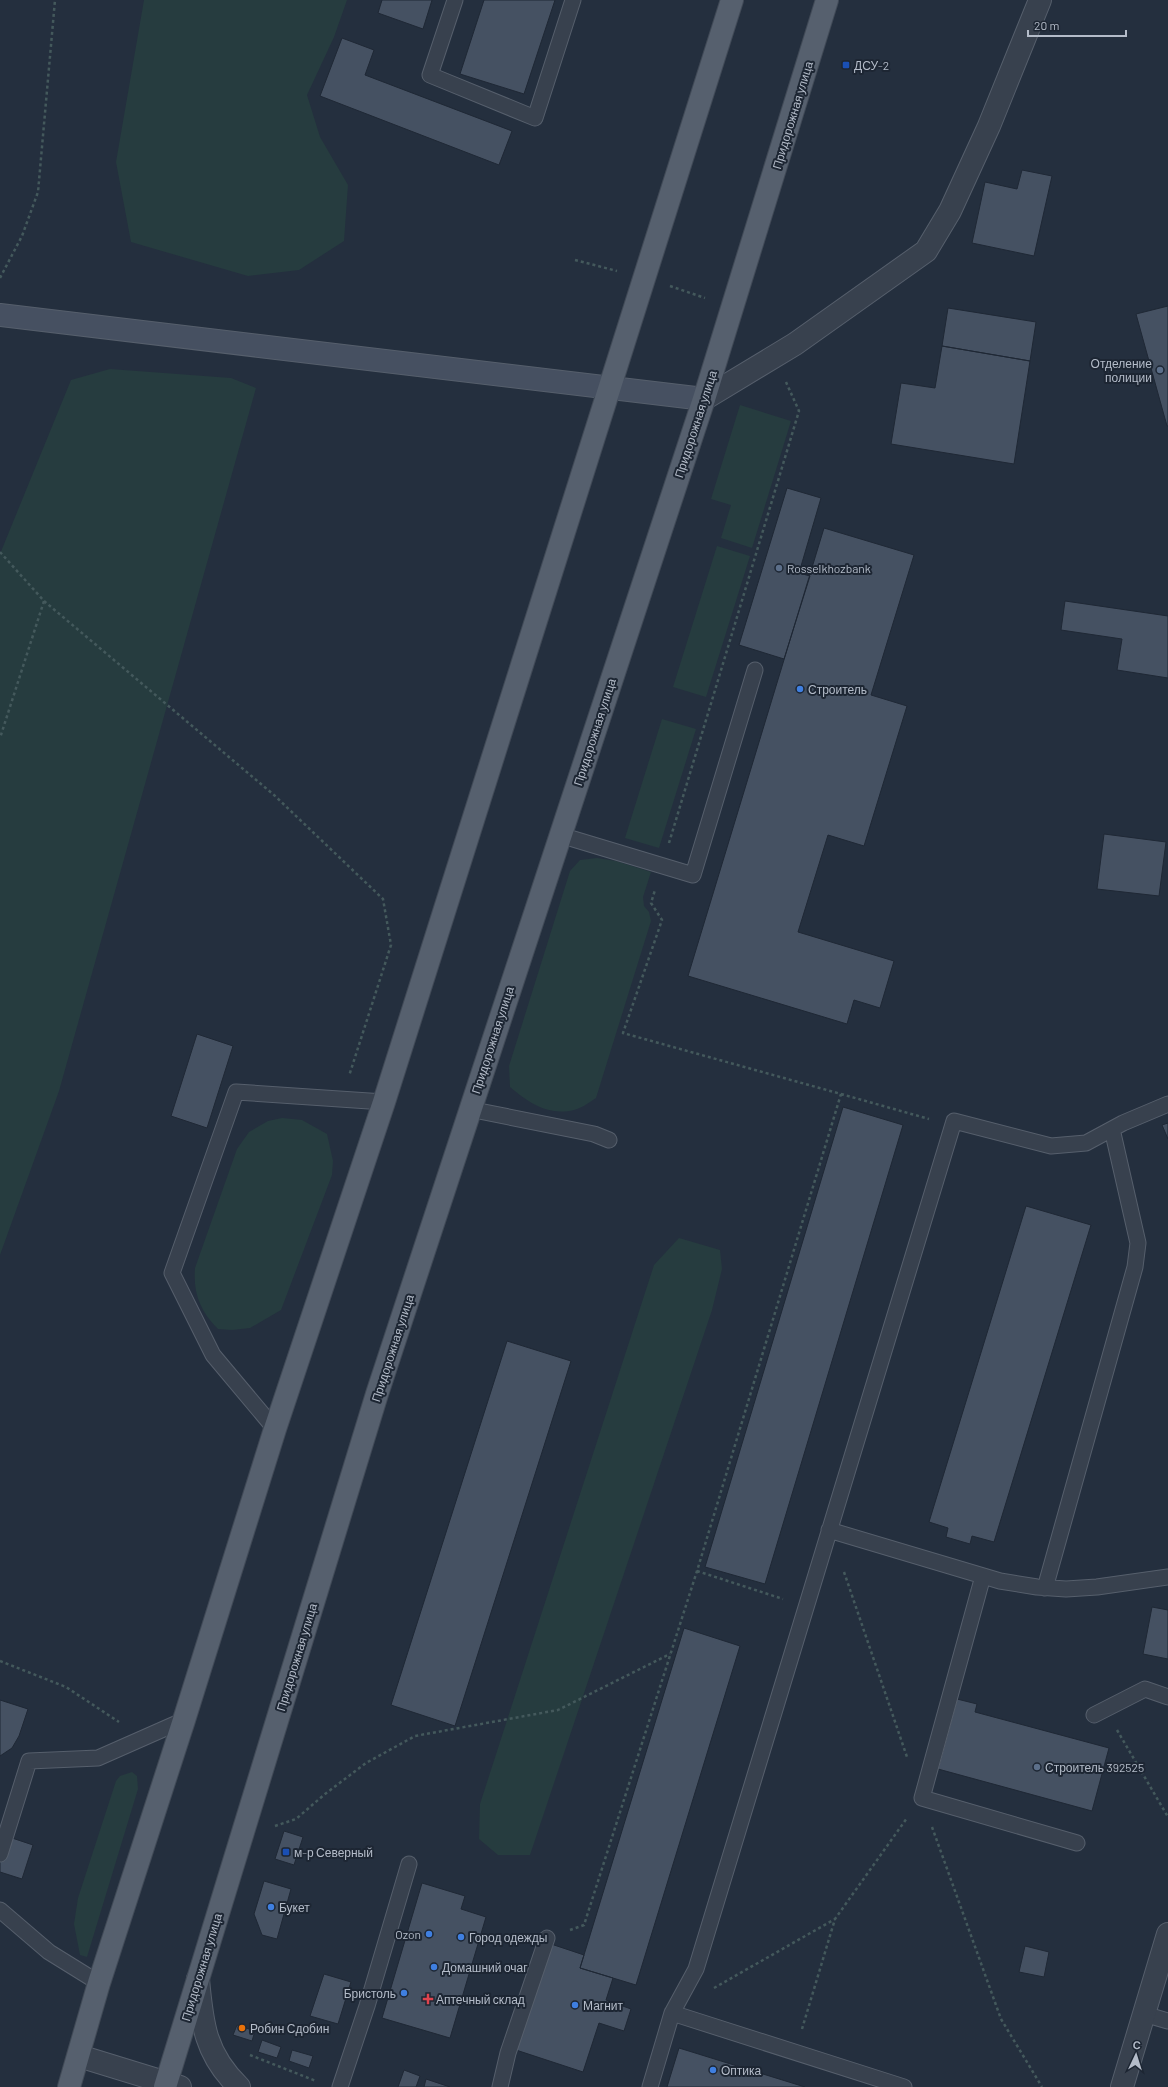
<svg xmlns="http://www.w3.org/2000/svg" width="1168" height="2087" font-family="Barlow,sans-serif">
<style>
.green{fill:#263c3f}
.building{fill:#455162;stroke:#1f2835}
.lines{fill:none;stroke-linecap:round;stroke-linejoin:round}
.lane-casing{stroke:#565f6c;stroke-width:17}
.street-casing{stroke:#565f6c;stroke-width:24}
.secondary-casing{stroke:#565f6c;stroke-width:24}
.primary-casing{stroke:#414a57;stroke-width:24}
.path{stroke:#44595c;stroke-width:2.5;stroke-dasharray:3 3;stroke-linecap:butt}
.lane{stroke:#38414e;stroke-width:15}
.street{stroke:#38414e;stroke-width:22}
.secondary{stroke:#465061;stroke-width:22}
.primary{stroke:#56606e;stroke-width:22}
.transit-dot{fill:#1a4fb4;stroke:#1d2633;stroke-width:1.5}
.service-dot{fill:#5c6f8a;stroke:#1d2633;stroke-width:1.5}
.shop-dot{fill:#3f7fe0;stroke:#1d2633;stroke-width:1.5}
.health-dot{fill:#e0444e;stroke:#1d2633;stroke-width:1.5}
.food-dot{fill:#e8710a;stroke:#1d2633;stroke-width:1.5}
.labels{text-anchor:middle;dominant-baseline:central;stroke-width:4;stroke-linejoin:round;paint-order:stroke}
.poi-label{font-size:12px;fill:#b4bcc9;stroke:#1d2633;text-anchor:start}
.street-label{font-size:12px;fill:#b4bcc9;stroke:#1d2633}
</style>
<rect width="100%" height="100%" fill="#242f3e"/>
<!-- green -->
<path class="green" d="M144,0H347L334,37L307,95L320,137L348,185L344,241L299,270L248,276L131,242L116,162Z
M110,369L231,378L256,388L59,1091L0,1255V554L71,380Z
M740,405L791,421L752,548L721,538L731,505L711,499Z
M717,546L750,556L706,697L673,687Z
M662,719L696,729L659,848L625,838Z
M597,858L616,861L651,872L643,897L644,906L649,912L651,921L596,1098C590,1102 582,1108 574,1110C548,1116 529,1103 510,1087L509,1066L570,871L580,860Z
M282,1118L302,1120L327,1134L333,1161L332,1175L281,1310L250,1328L232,1330L218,1329C200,1311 193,1293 195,1268L237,1149L249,1132L268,1121Z
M679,1238L720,1250L722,1269L712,1310L530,1855H498L479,1839L480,1804L654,1265Z
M132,1772L137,1776L138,1789L87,1957L80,1955L74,1924L78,1898L116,1781L120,1776Z"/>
<!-- building -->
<path class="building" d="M382,0H432L423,29L378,13Z
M484,0H555L524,94L460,74Z
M342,38L374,50L365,75L512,131L499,165L320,96Z
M1022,170L1052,176L1034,256L972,243L985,182L1017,189Z
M1168,306V426H1167L1136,314Z
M948,308L1036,322L1030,361L942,346Z
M942,346L1030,361L1014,464L891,444L901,383L935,388Z
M787,488L821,498L799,573L810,576L784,659L739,645Z
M824,528L914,555L871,695L907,706L864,846L828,835L798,932L894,961L880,1008L854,1000L847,1024L688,976Z
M1065,601L1168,616V678L1117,670L1122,639L1061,630Z
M1104,834L1166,842L1159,896L1097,889Z
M197,1034L233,1046L207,1128L171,1116Z
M843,1107L903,1125L765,1584L705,1567Z
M1168,1123V1139L1162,1125Z
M1026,1206L1091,1225L994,1542L972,1536L970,1544L946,1537L948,1528L929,1522Z
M507,1341L571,1361L455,1726L391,1705Z
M1152,1607L1168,1610V1659L1143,1654Z
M684,1628L740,1646L636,1985L580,1968Z
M957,1699L977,1704L975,1712L1109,1748L1092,1811L938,1769Z
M0,1700L28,1709L19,1736L12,1748L0,1756Z
M284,1831L303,1837L294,1865L275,1859Z
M0,1834L33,1845L22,1879L0,1872Z
M264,1881L291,1889L277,1939L262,1935L254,1914Z
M422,1883L465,1896L461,1909L486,1917L450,2038L382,2018Z
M551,1944L584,1955L580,1968L613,1978L606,2000L631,2009L624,2031L599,2023L583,2072L516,2050Z
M1025,1946L1049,1952L1044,1977L1019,1972Z
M324,1974L351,1982L338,2024L310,2016Z
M237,2025L255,2031L252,2041L233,2035Z
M262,2040L281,2047L277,2058L258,2052Z
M679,2048L805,2087H667Z
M292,2050L313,2056L309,2068L289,2061Z
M404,2070L420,2076L416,2087H398Z
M426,2079L450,2087H424Z"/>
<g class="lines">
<defs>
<path id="lane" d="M455,0L430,75L535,118L573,0
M560,835L693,875L755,670
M469,1109L594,1134L609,1140
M275,1429L213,1355L172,1273L236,1092L384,1102
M829,1530L1000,1581L1037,1587L1066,1589L1097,1587L1168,1577
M983,1576L922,1798L1077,1843
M1045,1588L1135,1267L1138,1243L1112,1129
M1094,1715L1145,1689L1168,1697
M0,1854L29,1761L98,1758L184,1720
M0,1910L49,1952L99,1983
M672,2013L696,1969L954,1121L1051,1146L1086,1143L1123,1123L1168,1104
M1144,2014L1168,2021
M340,2087L367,2006L409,1864
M500,2087L508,2053L547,1938
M650,2087L672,2013L904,2087"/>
<path id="street" d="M704,399L795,344L926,251L950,211L989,126L1040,0
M198,1979C202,2024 205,2054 239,2087
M79,2056L180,2087
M1122,2087L1168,1934"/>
<path id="secondary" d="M0,315L704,399"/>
<path id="primary" d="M69,2087L99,1983L184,1720L275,1429L384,1102L732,0
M165,2087L377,1394L704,399L827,0"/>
</defs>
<!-- lane casing -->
<use href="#lane" class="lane-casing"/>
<!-- street casing -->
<use href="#street" class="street-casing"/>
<!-- secondary casing -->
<use href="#secondary" class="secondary-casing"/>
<!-- primary casing -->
<use href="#primary" class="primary-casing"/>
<!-- path -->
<path class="path" d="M575,260L617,271
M0,278L22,236L38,192L55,0
M670,286L705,298
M0,552L44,601L0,738
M44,601L274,795L383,899L391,945L349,1076
M669,843L799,411L786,382
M841,1094L929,1119
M697,1571L783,1599
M844,1572L907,1757
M0,1661L66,1687L119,1722
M1117,1730L1168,1817
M275,1826L296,1819L325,1794L366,1763L415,1736L558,1710L670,1654
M932,1827L1001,2019L1042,2087
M570,1930L584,1925L697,1571L841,1094L623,1033L662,920L651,903L655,890
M714,1988L835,1919
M802,2029L835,1919L907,1818
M250,2055L316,2081"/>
<!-- lane -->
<use href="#lane" class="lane"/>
<!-- street -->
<use href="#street" class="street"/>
<!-- secondary -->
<use href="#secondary" class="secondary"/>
<!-- primary -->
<use href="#primary" class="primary"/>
</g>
<!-- markers -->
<g class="transit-dot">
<rect x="842" y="61" width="8" height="8" rx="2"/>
<rect x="282" y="1848" width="8" height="8" rx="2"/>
</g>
<g class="service-dot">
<circle cx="1160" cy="370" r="4"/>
<circle cx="779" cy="568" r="4"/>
<circle cx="1037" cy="1767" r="4"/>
</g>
<g class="shop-dot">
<circle cx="800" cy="689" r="4"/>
<circle cx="271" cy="1907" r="4"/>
<circle cx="429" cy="1934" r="4"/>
<circle cx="461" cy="1937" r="4"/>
<circle cx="434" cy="1967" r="4"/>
<circle cx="404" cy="1993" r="4"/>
<circle cx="575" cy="2005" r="4"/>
<circle cx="713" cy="2070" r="4"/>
</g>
<path class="health-dot" d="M426 1993h4v4h4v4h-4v4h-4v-4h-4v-4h4z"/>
<circle class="food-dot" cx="242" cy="2028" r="4"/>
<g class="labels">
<!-- poi labels -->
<g class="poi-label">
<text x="854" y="65">ДСУ-2</text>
<text x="1152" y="363" text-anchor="end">Отделение<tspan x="1152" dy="14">полиции</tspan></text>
<text x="787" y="568">Rosselkhozbank</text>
<text x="808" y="689">Строитель</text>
<text x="1045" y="1767">Строитель 392525</text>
<text x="294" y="1852">м-р Северный</text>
<text x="279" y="1907">Букет</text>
<text x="421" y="1934" text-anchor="end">Ozon</text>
<text x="469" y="1937">Город одежды</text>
<text x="442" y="1967">Домашний очаг</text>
<text x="396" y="1993" text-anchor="end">Бристоль</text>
<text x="436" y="1999">Аптечный склад</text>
<text x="583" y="2005">Магнит</text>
<text x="250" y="2028">Робин Сдобин</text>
<text x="721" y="2070">Оптика</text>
</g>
<!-- street labels -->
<g class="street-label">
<text transform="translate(792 115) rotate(-73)">Придорожная улица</text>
<text transform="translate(695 424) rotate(-72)">Придорожная улица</text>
<text transform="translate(594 732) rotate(-72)">Придорожная улица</text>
<text transform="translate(492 1040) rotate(-72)">Придорожная улица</text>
<text transform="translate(392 1348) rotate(-72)">Придорожная улица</text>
<text transform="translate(296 1657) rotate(-73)">Придорожная улица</text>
<text transform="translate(201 1967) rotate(-73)">Придорожная улица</text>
</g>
</g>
<!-- north arrow -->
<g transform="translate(1136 2055) rotate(4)" stroke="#1d2633" stroke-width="3" paint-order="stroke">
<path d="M0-3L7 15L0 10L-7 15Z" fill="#b4bcc9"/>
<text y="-6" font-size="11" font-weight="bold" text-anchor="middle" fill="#b4bcc9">С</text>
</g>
<!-- scale -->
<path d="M1028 30v6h98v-6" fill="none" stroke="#b4bcc9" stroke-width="2"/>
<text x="1034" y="30" font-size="12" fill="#b4bcc9" stroke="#1d2633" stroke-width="3" paint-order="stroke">20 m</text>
</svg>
